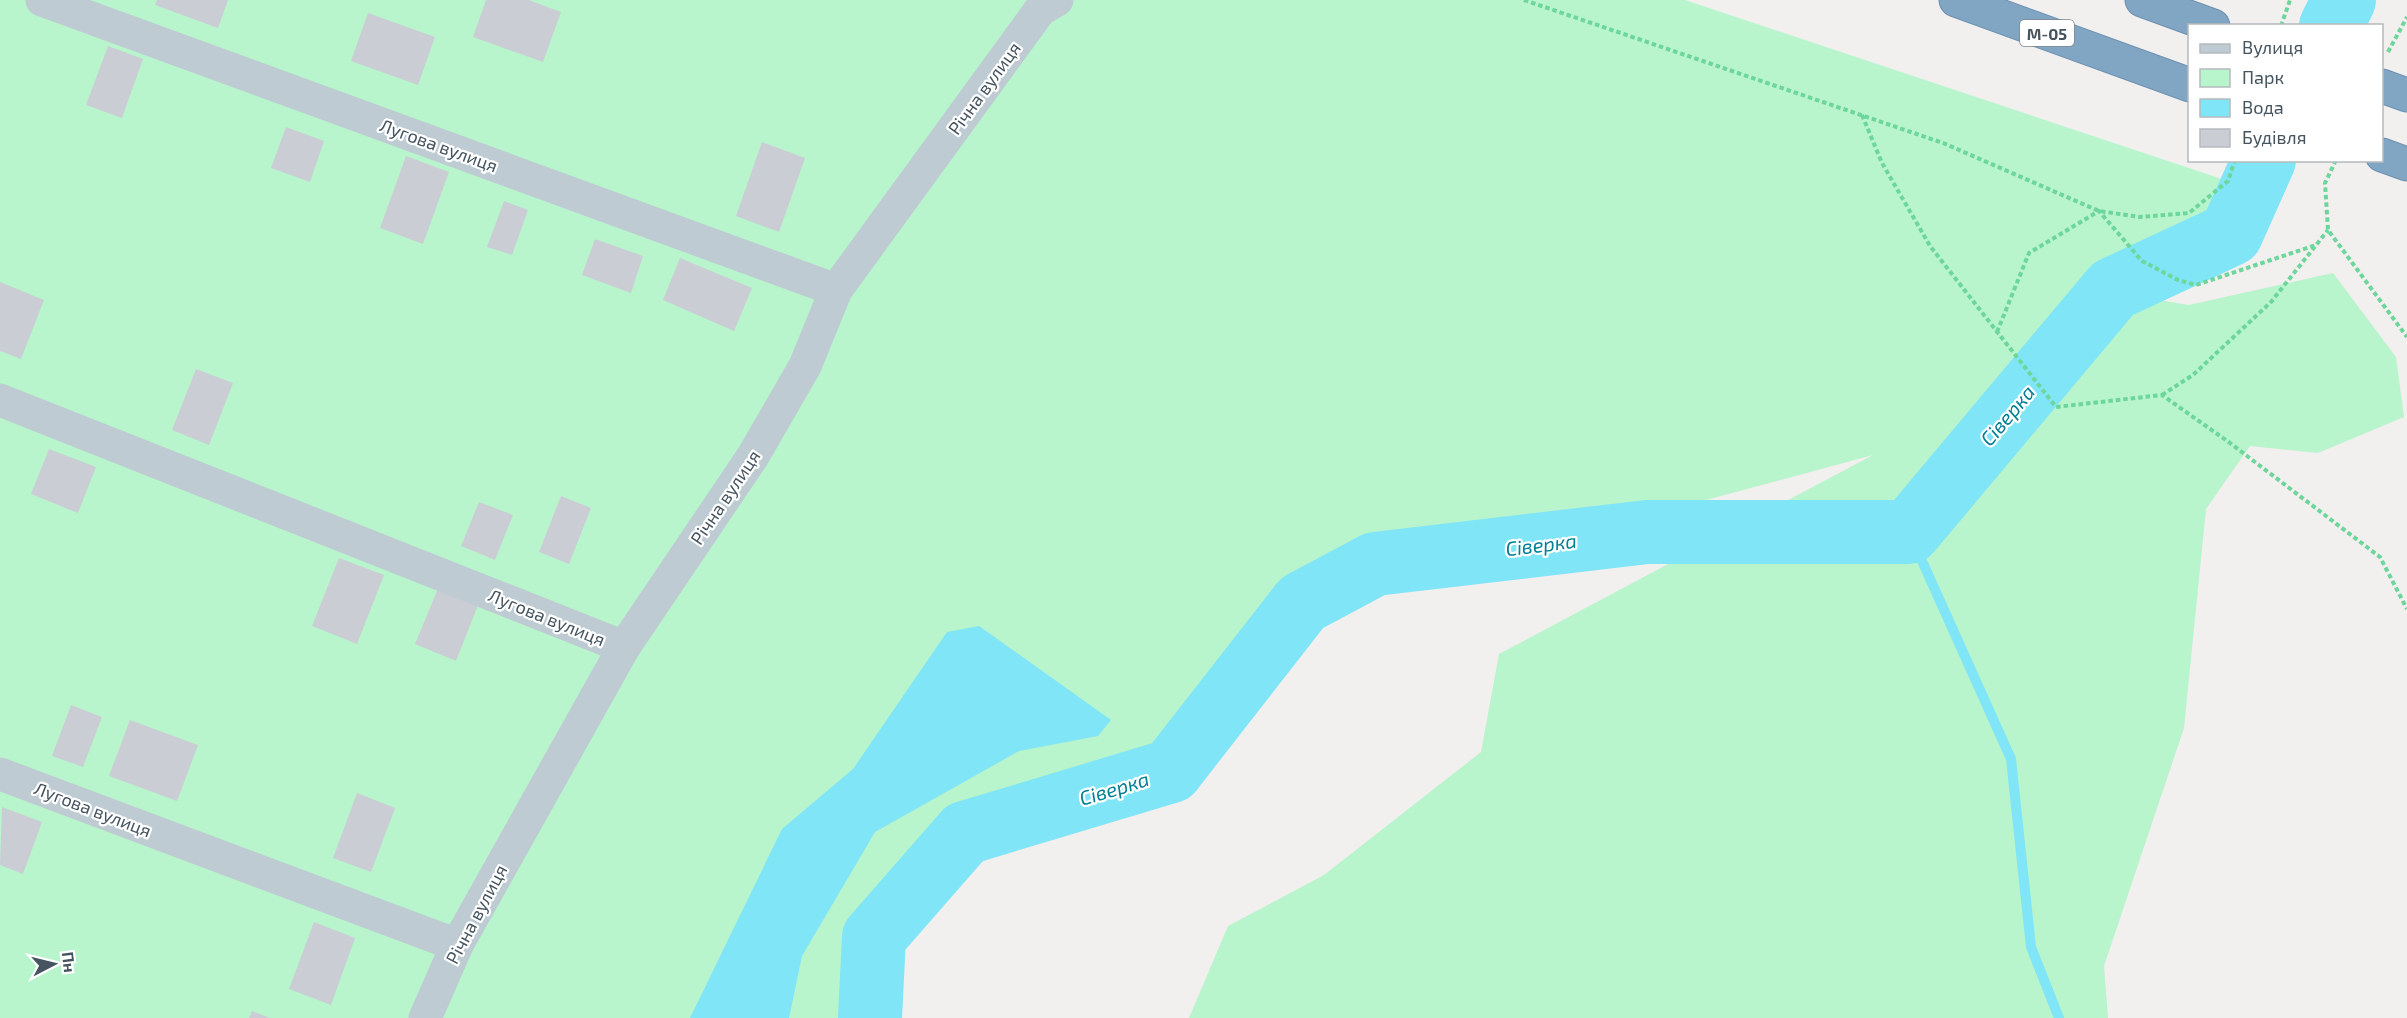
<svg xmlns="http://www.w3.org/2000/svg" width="2407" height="1018" font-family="'Exo 2',sans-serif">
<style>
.green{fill:#b8f4cc}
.water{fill:#80e5f6}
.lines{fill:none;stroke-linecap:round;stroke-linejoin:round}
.stream{stroke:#80e5f6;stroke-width:10}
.river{stroke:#80e5f6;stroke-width:64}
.building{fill:#caced4}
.highway-casing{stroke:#6c90b0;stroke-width:35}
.path{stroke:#6cd69b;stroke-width:4;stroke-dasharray:4.5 3;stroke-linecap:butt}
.minor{stroke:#becbd3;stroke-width:33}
.highway{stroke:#81a6c4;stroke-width:33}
.labels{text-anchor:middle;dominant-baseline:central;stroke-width:4.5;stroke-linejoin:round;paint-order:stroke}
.shield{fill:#fff;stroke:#7d878f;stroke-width:1.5}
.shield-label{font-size:16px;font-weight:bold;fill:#45545f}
.street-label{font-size:18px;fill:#45545f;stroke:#fff}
.water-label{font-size:20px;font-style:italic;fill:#038095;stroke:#fff}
</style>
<rect width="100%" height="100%" fill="#f2efef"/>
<!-- green -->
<path class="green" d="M0,0H1685L2228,181L2231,234L2129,295L2189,305L2333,273L2396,357L2404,417L2318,453L2250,446L2206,509L2184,728L2104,966L2108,1018H1189L1228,926L1324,875L1481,752L1499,654L1873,455L1699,502L1402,538L1295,585L1159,745L948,819L851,917L842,1018H0Z"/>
<!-- water -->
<path class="water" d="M979,626L1111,720L1098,736L1019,751L875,832L802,956L789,1018H690L782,829L853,769L947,632Z"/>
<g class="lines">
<!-- stream -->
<path class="stream" d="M1909,532L2011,759L2031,947L2059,1018"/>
<!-- river -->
<path class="river" d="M2331,26L2344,0
M870,1018L874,937L965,833L1171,771L1302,603L1375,564L1647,532H1909L2113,289L2231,234L2264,160"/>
</g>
<!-- building -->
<path class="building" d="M157,0H228L218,28L155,5Z
M486,0H529L561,12L543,62L473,37Z
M368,13L435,37L418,85L351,61Z
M108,46L143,59L122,118L86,105Z
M286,127L324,141L310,182L271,168Z
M762,142L805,158L779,232L736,216Z
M406,156L449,172L423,244L380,228Z
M504,201L528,210L512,255L487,247Z
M595,239L643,256L631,293L582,275Z
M680,258L752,288L734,331L663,300Z
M0,282L44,300L21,359L0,351Z
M196,369L233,383L209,445L172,430Z
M49,449L96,467L78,513L31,494Z
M561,496L591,508L569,564L539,552Z
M479,502L513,515L495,560L461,546Z
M339,558L384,575L357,644L312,626Z
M442,579L482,595L456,661L415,644Z
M71,705L102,717L83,767L52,756Z
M130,720L198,745L177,801L109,776Z
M357,793L395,808L371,872L333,858Z
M2,807L42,822L23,874L0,865Z
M314,922L355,938L331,1005L289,989Z
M252,1011L270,1018H249Z"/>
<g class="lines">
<defs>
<path id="highway" d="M1956,0L2190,85
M2142,0L2213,26
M2382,86L2407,95
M2382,155L2407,164"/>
</defs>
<!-- highway casing -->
<use href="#highway" class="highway-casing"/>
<!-- path -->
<path class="path" d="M1524,0L1943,143L2099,211L2140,217L2189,213L2228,181L2235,160
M2281,26L2290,0
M2388,52L2407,17
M1862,115L1882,163L1930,246L2056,407L2162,395L2230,443L2380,557L2407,609
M2336,160L2325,183L2328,230L2407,337
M1997,332L2029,253L2099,211L2142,261L2178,280L2196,285L2316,245
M2162,395L2193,375L2271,302L2328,230"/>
<!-- minor -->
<path class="minor" d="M42,0L836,290
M0,400L624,647
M0,774L457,945
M425,1018L457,945L624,647L753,456L805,366L836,290L1040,10L1057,0"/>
<!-- highway -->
<use href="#highway" class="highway"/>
</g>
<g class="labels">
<!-- shield labels -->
<rect class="shield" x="2020" y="20" width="54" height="26" rx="4.5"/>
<g class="shield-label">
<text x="2047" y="33">М-05</text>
</g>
<!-- street labels -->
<g class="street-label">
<text transform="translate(984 88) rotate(-54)">Річна вулиця</text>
<text transform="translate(439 145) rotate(20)">Лугова вулиця</text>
<text transform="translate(725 497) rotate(-56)">Річна вулиця</text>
<text transform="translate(547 617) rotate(22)">Лугова вулиця</text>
<text transform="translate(93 809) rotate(21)">Лугова вулиця</text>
<text transform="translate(476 914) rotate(-62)">Річна вулиця</text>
</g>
<!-- water labels -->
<g class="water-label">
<text transform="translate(2007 415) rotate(-50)">Сіверка</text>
<text transform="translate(1541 544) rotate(-7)">Сіверка</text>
<text transform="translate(1114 788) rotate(-17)">Сіверка</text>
</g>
</g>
<!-- legend -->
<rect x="2188" y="24" width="195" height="138" fill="#ffffff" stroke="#b5bbbf" stroke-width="1.5"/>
<rect x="2200" y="44" width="30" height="9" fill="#becbd3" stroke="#b5bbbf" stroke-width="1.5"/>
<text x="2242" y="54" font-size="18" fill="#45545f">Вулиця</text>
<rect x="2200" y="69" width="30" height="18" fill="#b8f4cc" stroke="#b5bbbf" stroke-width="1.5"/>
<text x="2242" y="84" font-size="18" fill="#45545f">Парк</text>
<rect x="2200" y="99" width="30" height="18" fill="#80e5f6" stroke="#b5bbbf" stroke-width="1.5"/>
<text x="2242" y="114" font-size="18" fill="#45545f">Вода</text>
<rect x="2200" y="129" width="30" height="18" fill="#caced4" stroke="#b5bbbf" stroke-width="1.5"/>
<text x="2242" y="144" font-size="18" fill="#45545f">Будівля</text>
<!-- north arrow -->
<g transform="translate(54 964) rotate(83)" stroke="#ffffff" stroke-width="4.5" paint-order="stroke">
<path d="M0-4.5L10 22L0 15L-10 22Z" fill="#45545f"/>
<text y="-9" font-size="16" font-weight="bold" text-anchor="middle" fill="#45545f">Пн</text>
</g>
</svg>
